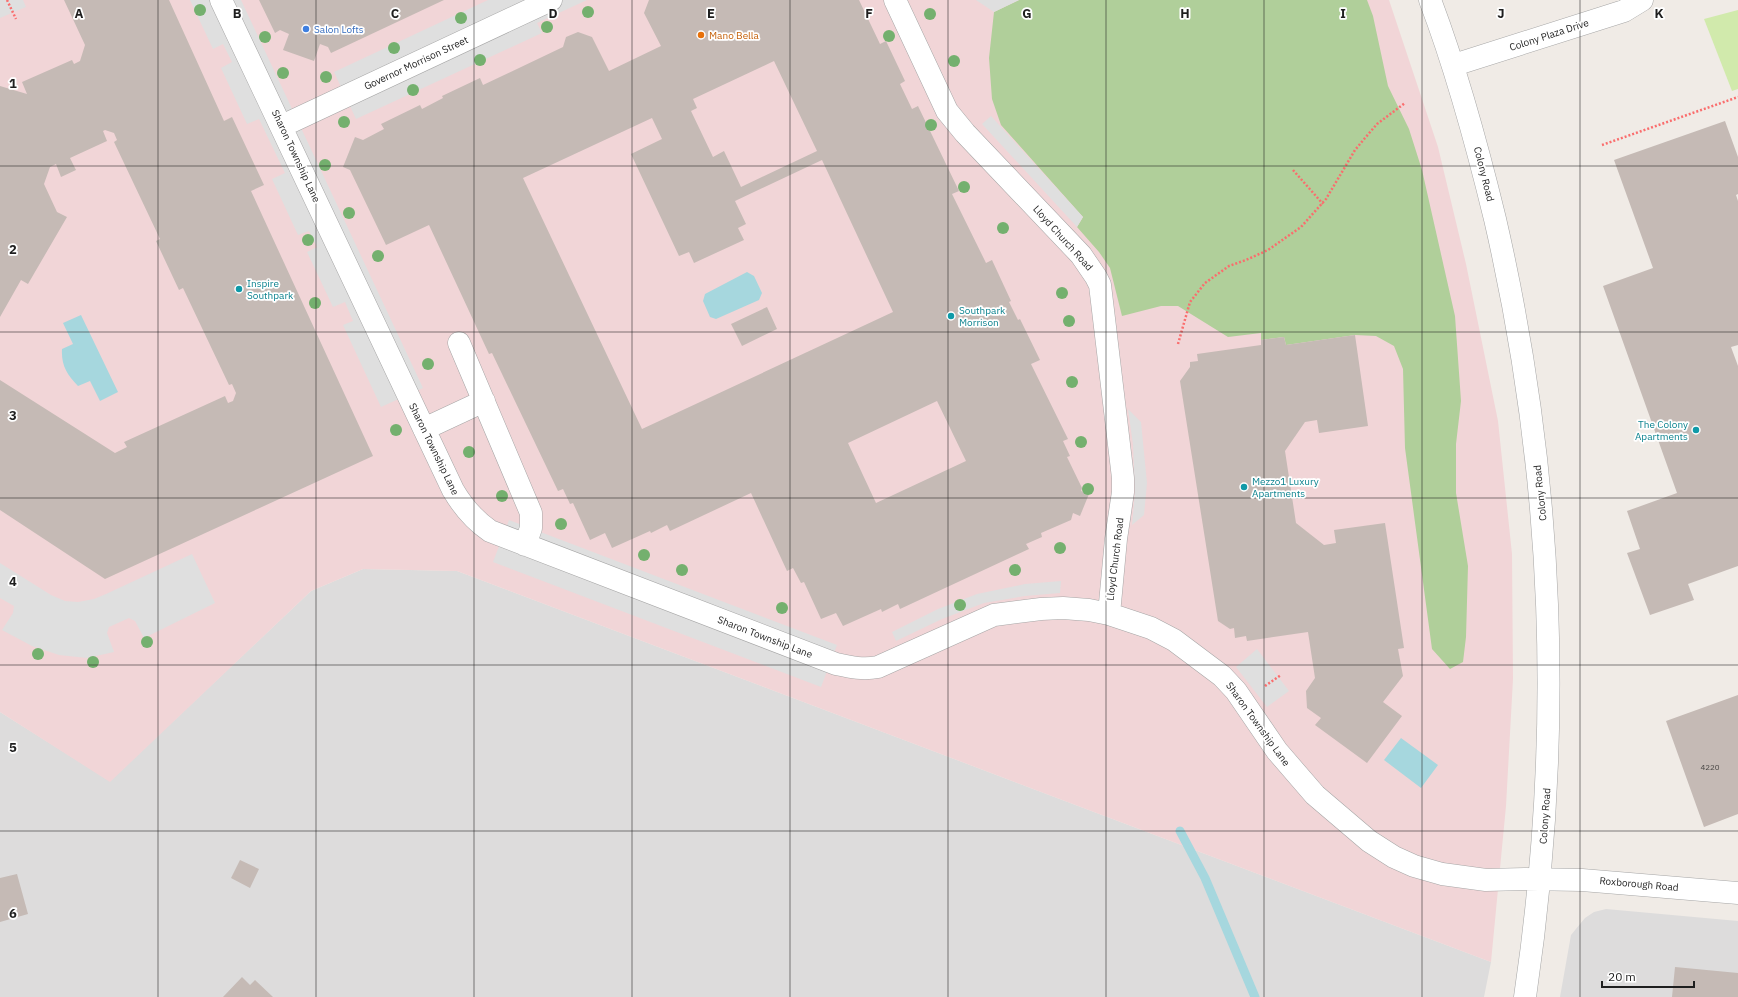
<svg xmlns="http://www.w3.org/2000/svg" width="1738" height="997" font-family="'IBM Plex Sans',sans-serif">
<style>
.residential{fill:#dddcdc}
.commercial{fill:#f1d5d7}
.grass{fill:#d1eaac}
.forest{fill:#b0cf9a}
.parking{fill:#dfdfdf}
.water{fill:#a6d7de}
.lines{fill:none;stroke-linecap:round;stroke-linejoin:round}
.stream{stroke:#a6d7de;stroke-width:9}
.building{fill:#c5bab5;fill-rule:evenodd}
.minor-casing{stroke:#a6a6a6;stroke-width:23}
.path{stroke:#fa6d6d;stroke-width:2.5;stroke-dasharray:2 2;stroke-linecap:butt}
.minor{stroke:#fff;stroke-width:22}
.tree{fill:#74b06e}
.grid{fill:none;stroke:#1f1f1f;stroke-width:1;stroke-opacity:0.55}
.shop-dot{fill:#3f7fe0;stroke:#fff;stroke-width:1.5}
.food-dot{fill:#e8710a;stroke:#fff;stroke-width:1.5}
.culture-dot{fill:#0f9aa8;stroke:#fff;stroke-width:1.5}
.labels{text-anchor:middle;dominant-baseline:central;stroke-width:3.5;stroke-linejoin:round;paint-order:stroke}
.number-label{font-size:8px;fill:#484644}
.shop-label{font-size:10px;fill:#366cbe;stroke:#fff;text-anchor:start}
.food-label{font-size:10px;fill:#c56008;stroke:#fff;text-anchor:start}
.street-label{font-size:10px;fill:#1f1f1f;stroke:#fff}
.culture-label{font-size:10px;fill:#0d838f;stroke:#fff;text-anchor:start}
.grid-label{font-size:13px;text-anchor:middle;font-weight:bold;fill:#1f1f1f;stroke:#fff;stroke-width:3.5;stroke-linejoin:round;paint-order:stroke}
</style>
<rect width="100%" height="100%" fill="#f0ebe6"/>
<!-- residential -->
<path class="residential" d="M363,569L457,571L1491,962L1484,997H0V712L110,781L311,591Z
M1606,909L1738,921V997H1560L1571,935L1585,918L1594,912Z"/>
<!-- commercial -->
<path class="commercial" d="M0,0H1389L1438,147L1466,264L1498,421L1512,554L1513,679L1506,806L1491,962L457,571L363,569L311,591L110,782L0,712Z"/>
<!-- grass -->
<path class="grass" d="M1738,10V89L1732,91L1704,19Z"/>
<!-- forest -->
<path class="forest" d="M1019,0H1367L1373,16L1388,86L1409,129L1422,170L1455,316L1461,401L1456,444V493L1468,566L1466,637L1463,662L1450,669L1432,649L1405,448L1403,369L1394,346L1376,336L1355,335L1286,345L1284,337L1261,340V333L1228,337L1178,306H1161L1122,316L1110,268L1099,252L1077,227L1083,217L1001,125L992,99L989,58L994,12Z"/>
<!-- parking -->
<path class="parking" d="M0,0H23L26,7L0,18Z
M190,0H241L423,388L381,407L343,325L353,321L345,302L333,307L307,252L317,247L309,231L298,235L272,179L285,173L259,119L247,124L221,68L232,62L223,44L213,49Z
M488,0H587L537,23L542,33L356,119L334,72Z
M976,0H1019L994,12Z
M991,116L1083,217L1077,227L982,124Z
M1128,409L1141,422L1147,483L1144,515L1132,525L1135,492L1133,445Z
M509,520L837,645L821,687L493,562Z
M192,554L215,603L144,638L135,621L129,618L109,627L107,633L114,652L87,658L59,655L32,646L2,630L13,613L14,606L0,598V563L51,595L65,601L78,602L94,599L106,594Z
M1061,581L1060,593L1025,596L984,603L942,619L896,641L892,632L938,609L977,594L1025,584Z
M1257,649L1289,691L1267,707L1236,667Z"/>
<!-- water -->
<path class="water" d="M747,272L754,276L762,293L759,300L716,319L710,317L703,301L705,294Z
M81,315L118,392L100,401L90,381L78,386C67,375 61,365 62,349L73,344L63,323Z
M1401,738L1438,765L1421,788L1384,760Z"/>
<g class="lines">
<!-- stream -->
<path class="stream" d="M1180,831L1205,878L1255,997"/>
</g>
<!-- building -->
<path class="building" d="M64,0H169L224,121L232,117L264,185L251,191L373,456L105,579L0,510V380L115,453L127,447L124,442L225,396L228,403L233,401L236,393L232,384L229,385L183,288L179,290L156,241L160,239L114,142L117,140L114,133L105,130L103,131L107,141L70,158L76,170L61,177L56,164L50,167L44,184L57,212L67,217L28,284L21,280L0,317V86L27,94L22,82L72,60L74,64L80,61L85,45Z
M259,0H444L331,53L328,47L320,44L314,61L283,50L289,34L280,30L275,33Z
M649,0H859L880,44L886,41L905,81L900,84L912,109L918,106L959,191L952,194L986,263L992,260L1011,301L1009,302L1018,320L1020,319L1040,360L1031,364L1068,439L1063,441L1070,456L1067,457L1082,488L1081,491L1089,494L1080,516L1073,513L1071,520L1041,533L1042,537L1026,544L1029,549L1016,555L900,609L898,604L882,612L881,609L843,626L836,613L821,619L804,582L801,583L793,568L787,571L751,493L670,531L667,525L651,533L650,531L612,548L605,533L590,540L573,503L570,504L563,489L558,491L492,353L489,354L429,225L386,245L350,170L343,167L355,137L363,140L384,129L381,124L420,105L422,109L443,98L442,96L480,78L483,85L563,47L566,37L578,32L592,37L609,71L661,46L644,13ZM774,61L817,151L741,187L724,151L713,157L691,111L697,108L693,99ZM652,118L662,139L631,154L679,256L689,252L694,263L744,240L738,228L746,224L735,201L822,160L893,312L642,429L523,178ZM937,401L966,461L876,503L848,443Z
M1725,121L1738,157V194L1736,195L1738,201V345L1731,347L1738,366V566L1688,584L1694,600L1650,615L1627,553L1640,549L1627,511L1677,493L1603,286L1653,268L1614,160Z
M767,307L777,329L742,346L731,324Z
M1355,335L1368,426L1319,433L1317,420L1305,422L1285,451L1296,523L1324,545L1336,543L1334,530L1385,523L1404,648L1398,649L1403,676L1383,702L1402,716L1367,763L1315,725L1321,718L1307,708L1306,691L1315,678L1308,632L1247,641L1246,636L1235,638L1234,628L1230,629L1218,621L1180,381L1190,367V362L1198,361L1197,354L1261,345V340L1284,337L1286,345Z
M1738,695V814L1704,827L1666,721Z
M240,860L259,869L250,888L231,878Z
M17,874L28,914L0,922V878Z
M1675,967L1738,973V997H1672Z
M242,977L250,985L255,980L273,997H223Z"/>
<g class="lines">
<defs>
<path id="minor" d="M221,0L453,490C463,507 474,520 490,531L836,664C850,667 863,670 878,667L994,615L1041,609L1063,608L1089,610L1109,614L1151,628L1174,640L1222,676L1236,691L1277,751L1315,795L1369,841L1394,857L1414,866L1442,874L1486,880L1525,879L1582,880L1738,893
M895,0L947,111L965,133L1081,255L1096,277L1100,285L1123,478V492L1116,539L1109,614
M1430,0C1457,71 1477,145 1495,219C1555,479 1564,734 1525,997
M1454,65L1624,11L1642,0
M282,126L551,0
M459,343L531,513V528L525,545
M424,429L484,401"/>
</defs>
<!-- minor casing -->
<use href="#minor" class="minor-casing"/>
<!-- path -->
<path class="path" d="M7,0L16,19
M1602,145L1738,97
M1293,170L1323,204
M1178,344L1190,302L1205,283L1229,266L1246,260L1268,250L1301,227L1326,199L1355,150L1365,138L1377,124L1405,103
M1265,686L1281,675"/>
<!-- minor -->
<use href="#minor" class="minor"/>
</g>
<!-- trees -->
<g class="tree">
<circle cx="200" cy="10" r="6"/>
<circle cx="588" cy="12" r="6"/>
<circle cx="930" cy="14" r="6"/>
<circle cx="461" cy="18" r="6"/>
<circle cx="547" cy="27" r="6"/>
<circle cx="889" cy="36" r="6"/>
<circle cx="265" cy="37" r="6"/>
<circle cx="394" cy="48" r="6"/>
<circle cx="480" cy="60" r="6"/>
<circle cx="954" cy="61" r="6"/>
<circle cx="283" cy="73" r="6"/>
<circle cx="326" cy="77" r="6"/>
<circle cx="413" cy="90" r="6"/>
<circle cx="344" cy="122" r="6"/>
<circle cx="931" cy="125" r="6"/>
<circle cx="325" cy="165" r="6"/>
<circle cx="964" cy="187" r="6"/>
<circle cx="349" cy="213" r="6"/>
<circle cx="1003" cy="228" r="6"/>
<circle cx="308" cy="240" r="6"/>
<circle cx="378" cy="256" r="6"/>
<circle cx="1062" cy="293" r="6"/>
<circle cx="315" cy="303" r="6"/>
<circle cx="1069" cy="321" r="6"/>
<circle cx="428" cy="364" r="6"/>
<circle cx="1072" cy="382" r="6"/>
<circle cx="396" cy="430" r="6"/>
<circle cx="1081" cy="442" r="6"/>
<circle cx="469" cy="452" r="6"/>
<circle cx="1088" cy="489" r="6"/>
<circle cx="502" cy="496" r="6"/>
<circle cx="561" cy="524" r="6"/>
<circle cx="1060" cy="548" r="6"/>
<circle cx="644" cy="555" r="6"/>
<circle cx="682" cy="570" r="6"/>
<circle cx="1015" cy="570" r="6"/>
<circle cx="960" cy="605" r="6"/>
<circle cx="782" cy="608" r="6"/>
<circle cx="147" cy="642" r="6"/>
<circle cx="38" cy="654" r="6"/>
<circle cx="93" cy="662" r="6"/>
</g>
<!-- grid -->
<path class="grid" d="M158,0V997M316,0V997M474,0V997M632,0V997M790,0V997M948,0V997M1106,0V997M1264,0V997M1422,0V997M1580,0V997M0,166H1738M0,332H1738M0,498H1738M0,665H1738M0,831H1738"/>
<!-- markers -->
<circle class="shop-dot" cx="306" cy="29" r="4"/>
<circle class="food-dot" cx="701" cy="35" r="4"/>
<g class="culture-dot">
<circle cx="239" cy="289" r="4"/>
<circle cx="951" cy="316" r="4"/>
<circle cx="1696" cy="430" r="4"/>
<circle cx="1244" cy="487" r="4"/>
</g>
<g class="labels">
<!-- number labels -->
<g class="number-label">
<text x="1710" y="767">4220</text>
</g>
<!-- shop labels -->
<g class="shop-label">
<text x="314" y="29">Salon Lofts</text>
</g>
<!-- food labels -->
<g class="food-label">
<text x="709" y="35">Mano Bella</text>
</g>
<!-- street labels -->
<g class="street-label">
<text transform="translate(1549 35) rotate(-18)">Colony Plaza Drive</text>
<text transform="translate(416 63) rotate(-25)">Governor Morrison Street</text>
<text transform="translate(296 156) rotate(65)">Sharon Township Lane</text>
<text transform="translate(1484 174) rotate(76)">Colony Road</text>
<text transform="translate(1063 238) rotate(48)">Lloyd Church Road</text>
<text transform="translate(434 449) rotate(64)">Sharon Township Lane</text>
<text transform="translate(1540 493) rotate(-96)">Colony Road</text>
<text transform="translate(1115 559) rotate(-83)">Lloyd Church Road</text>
<text transform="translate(765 637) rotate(21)">Sharon Township Lane</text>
<text transform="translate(1258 724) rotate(54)">Sharon Township Lane</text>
<text transform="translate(1545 816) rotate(-86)">Colony Road</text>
<text transform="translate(1639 884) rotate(5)">Roxborough Road</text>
</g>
<!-- culture labels -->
<g class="culture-label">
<text x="247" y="283">Inspire<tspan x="247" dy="12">Southpark</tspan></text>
<text x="959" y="310">Southpark<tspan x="959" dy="12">Morrison</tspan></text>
<text x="1688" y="424" text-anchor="end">The Colony<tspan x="1688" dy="12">Apartments</tspan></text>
<text x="1252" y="481">Mezzo1 Luxury<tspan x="1252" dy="12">Apartments</tspan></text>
</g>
</g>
<g class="grid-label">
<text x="79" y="18">A</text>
<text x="237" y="18">B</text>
<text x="395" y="18">C</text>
<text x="553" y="18">D</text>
<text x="711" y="18">E</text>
<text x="869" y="18">F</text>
<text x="1027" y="18">G</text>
<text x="1185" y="18">H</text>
<text x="1343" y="18">I</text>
<text x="1501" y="18">J</text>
<text x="1659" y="18">K</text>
<text x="13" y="88">1</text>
<text x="13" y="254">2</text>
<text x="13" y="420">3</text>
<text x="13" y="586">4</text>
<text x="13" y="752">5</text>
<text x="13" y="918">6</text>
</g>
<!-- scale -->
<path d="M1602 981v6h92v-6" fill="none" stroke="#1f1f1f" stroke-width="2"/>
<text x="1608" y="981" font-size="12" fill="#1f1f1f" stroke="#ffffff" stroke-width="3" paint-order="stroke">20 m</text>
</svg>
